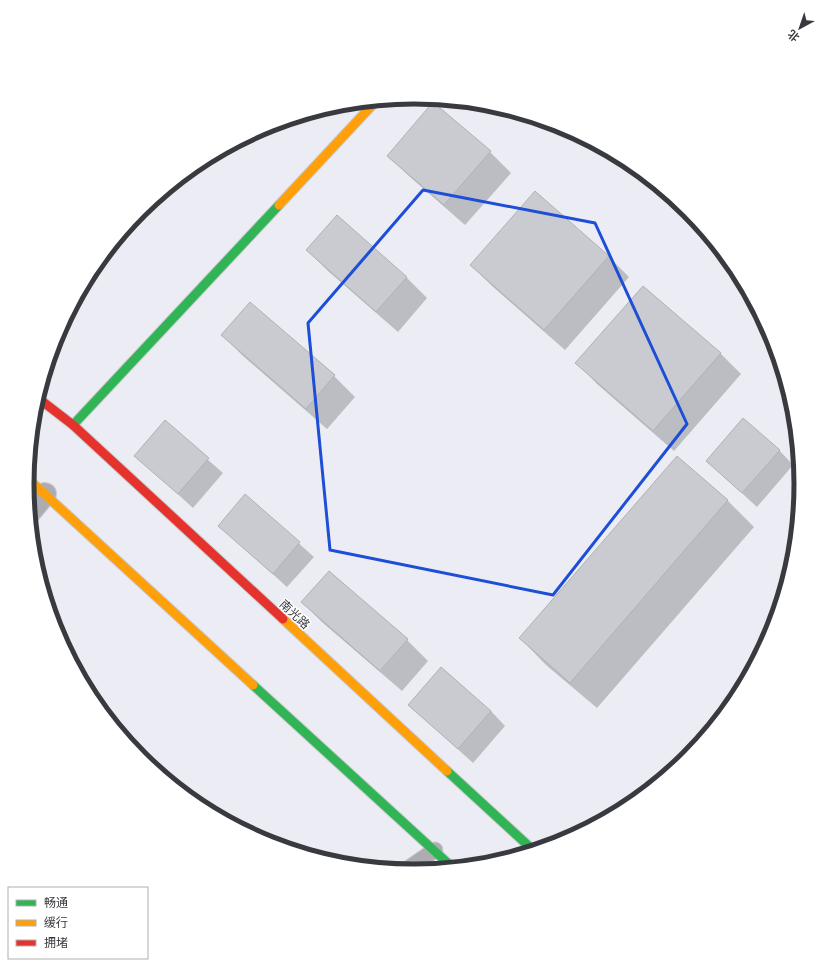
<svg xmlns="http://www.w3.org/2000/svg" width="828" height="967" font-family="'Titillium Web','Noto Sans SC',sans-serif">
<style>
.shadow{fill:#0003}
.building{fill:#cacbd0;stroke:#b0b1b6}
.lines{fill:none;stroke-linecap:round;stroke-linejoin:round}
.lane-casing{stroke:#c9cacf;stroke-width:17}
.street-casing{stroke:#c9cacf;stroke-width:24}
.fast-casing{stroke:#c9cacf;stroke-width:11}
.slow-casing{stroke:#c9cacf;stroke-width:11}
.jam-casing{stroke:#c9cacf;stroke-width:11}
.lane{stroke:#adadb1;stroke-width:15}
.street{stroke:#adadb1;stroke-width:22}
.fast{stroke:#30b455;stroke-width:9}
.slow{stroke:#ff9f0a;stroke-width:9}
.jam{stroke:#e5322d;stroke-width:9}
.marked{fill:none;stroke:#1d4ed8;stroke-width:3;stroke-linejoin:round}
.labels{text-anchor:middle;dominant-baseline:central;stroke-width:3;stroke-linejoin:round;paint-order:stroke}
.street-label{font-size:12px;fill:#393a3f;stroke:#fff}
.rim{fill:none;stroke:#393a3f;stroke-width:5}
</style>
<rect width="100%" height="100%" fill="#ecedf4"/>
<!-- shadow -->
<path class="shadow" d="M434,103L490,152L511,173L465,225L409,176L388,156Z
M307,250L406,277L427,298L398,332L328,271Z
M608,256L629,277L565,350L492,286L471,265Z
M250,303L334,376L355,397L327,429L243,356L222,335Z
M720,353L741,374L674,451L597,384L577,363Z
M165,422L223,473L193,508L136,456Z
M779,450L793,465L757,507L707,461Z
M677,458L728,501L754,527L597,708L546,665L520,638Z
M246,496L314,557L287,587L219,526Z
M329,572L407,640L428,661L402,691L323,623L302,602Z
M409,705L491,711L505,726L473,763Z"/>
<!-- building -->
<path class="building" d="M433,102L491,151L444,205L387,156Z
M535,191L609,256L544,330L470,265Z
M337,215L407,277L376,312L306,250Z
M643,286L721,353L653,431L575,363Z
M250,302L335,375L306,409L221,335Z
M743,418L780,450L742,493L706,461Z
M165,420L209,458L178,494L134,456Z
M677,456L728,500L570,683L519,638Z
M245,494L300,542L273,574L218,526Z
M329,571L408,639L380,671L301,602Z
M441,667L491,711L458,749L408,705Z"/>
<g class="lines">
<defs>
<path id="lane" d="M406,870L435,850"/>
<path id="street" d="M30,512L45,494"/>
<path id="fast" d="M73,425L279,205
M253,685L452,867
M447,771L533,850"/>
<path id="slow" d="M279,205L377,100
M27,478L253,685
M283,619L447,771"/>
<path id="jam" d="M38,398L73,425L283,619"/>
</defs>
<!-- lane casing -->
<use href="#lane" class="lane-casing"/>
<!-- street casing -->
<use href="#street" class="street-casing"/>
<!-- fast casing -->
<use href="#fast" class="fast-casing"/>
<!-- slow casing -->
<use href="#slow" class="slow-casing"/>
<!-- jam casing -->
<use href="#jam" class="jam-casing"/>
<!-- lane -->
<use href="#lane" class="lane"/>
<!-- street -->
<use href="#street" class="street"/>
<!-- fast -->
<use href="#fast" class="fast"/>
<!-- slow -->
<use href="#slow" class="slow"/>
<!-- jam -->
<use href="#jam" class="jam"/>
</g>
<!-- marked area -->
<path class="marked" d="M423,190L595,223L687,424L553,595L330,550L308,323Z"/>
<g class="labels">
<!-- street labels -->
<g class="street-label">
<text transform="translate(295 614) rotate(43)">南光路</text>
</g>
</g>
<!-- crop -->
<path d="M0 0H828V967H0ZM34 484a380 380 0 1 1 760 0a380 380 0 1 1-760 0Z" fill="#fff" fill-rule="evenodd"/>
<path class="rim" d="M34 484a380 380 0 1 1 760 0a380 380 0 1 1-760 0Z"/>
<!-- legend -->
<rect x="8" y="887" width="140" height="72" fill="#ffffff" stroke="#b0b0b2"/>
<rect x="16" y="900" width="20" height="6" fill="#30b455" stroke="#b0b0b2"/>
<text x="44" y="907" font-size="12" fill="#393a3f">畅通</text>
<rect x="16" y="920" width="20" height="6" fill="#ff9f0a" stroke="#b0b0b2"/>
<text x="44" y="927" font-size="12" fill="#393a3f">缓行</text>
<rect x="16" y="940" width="20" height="6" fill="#e5322d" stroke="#b0b0b2"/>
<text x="44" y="947" font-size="12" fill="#393a3f">拥堵</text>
<!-- north arrow -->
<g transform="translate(800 28) rotate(220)" stroke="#ffffff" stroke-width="3" paint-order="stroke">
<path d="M0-3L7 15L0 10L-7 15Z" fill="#393a3f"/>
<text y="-6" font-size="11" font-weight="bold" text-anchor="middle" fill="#393a3f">北</text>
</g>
</svg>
